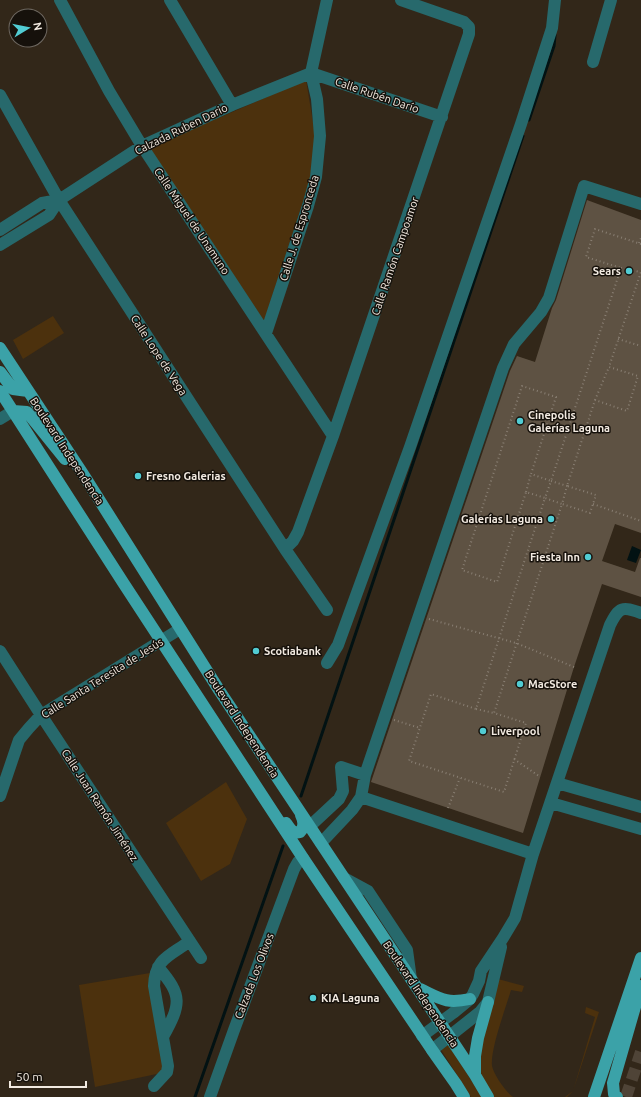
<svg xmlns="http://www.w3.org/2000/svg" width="641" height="1097" font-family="Ubuntu,sans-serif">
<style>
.green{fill:#4c310d}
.water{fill:#021213}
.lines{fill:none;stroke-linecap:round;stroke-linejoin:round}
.stream{stroke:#021213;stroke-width:3}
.building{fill:#5e5243}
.highway-tunnel{stroke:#4f4437;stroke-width:12;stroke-dasharray:12 6;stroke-linecap:butt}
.path{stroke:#897f73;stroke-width:2;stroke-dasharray:1 3;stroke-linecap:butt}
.minor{stroke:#27696c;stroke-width:12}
.major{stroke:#3ba2a8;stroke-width:12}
.poi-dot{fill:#51ccd3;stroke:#16110b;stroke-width:1.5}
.labels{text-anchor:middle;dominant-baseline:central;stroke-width:3;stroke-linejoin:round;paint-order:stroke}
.street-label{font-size:11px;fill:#f2eae1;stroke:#16110b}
.poi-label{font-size:11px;font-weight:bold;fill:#f2eae1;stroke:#16110b;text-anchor:start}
</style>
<rect width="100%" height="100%" fill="#322719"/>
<!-- green -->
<path class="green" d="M306,80L316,140L311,177L264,321L149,148Z
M53,316L64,333L23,359L13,340Z
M226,782L247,819L230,864L201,881L166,823Z
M150,973L166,1072L95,1087L79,985Z
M498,979L524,986L522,992L511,990C506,1007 490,1050 492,1066C494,1075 505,1091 513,1097H492L480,1082L475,1058Z
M586,1007L599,1012L573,1091L567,1097H565L573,1091L595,1017L585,1013Z
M447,1043L482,1097H471L440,1048Z"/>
<!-- water -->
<path class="water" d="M632,546L641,550L636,563L627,560Z"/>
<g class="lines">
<!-- stream -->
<path class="stream" d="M529,120L554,46L555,35
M301,796L523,136
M195,1097L283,846"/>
</g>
<!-- building -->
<path class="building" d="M587,200L641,220V533L615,524L602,561L635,572L640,558H641V597L602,584L574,667L523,833L371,782L510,371L517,356L535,362L552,308L556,300Z"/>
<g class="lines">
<!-- highway-tunnel -->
<path class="highway-tunnel" d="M626,1097L641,1052"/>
<!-- path -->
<path class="path" d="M639,243L641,238
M641,244L595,229L586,257L621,268L551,481L531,474L556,397L522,386L462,570L497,582L526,492L545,498L476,709L431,694L409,761L504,792L526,723L494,713L562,504L590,513L596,495L567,486L595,400L627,411L638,376L609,367L641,272
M621,268L640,272
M618,339L641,346
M595,400L609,367
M551,481L567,486L562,504L545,498Z
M526,492L531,474
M593,504L641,521
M429,619L516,643L574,667
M476,709L494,713
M394,720L420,728
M514,759L539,776
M448,808L460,778"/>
<!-- minor -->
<path class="minor" d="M60,0L109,91L142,146L333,436
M170,0L232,105
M593,62L611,0
M311,73L442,117
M0,95L59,200L285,549L327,610
M641,204L584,186L549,298L541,312L514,344L503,368L365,775L361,797L533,854L610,625C619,607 622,606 641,613
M0,230L42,203L59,200
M0,245L49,215L59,200L142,146L232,105L311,73
M266,333L308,206L316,177L320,136L317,99L311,73L327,0
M0,419L13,411
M285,549L293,541L298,532L333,436L469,34V27L464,22L401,0
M0,651L41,715L201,958
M327,663L338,645L410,447L521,124L552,28L555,0
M557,783L641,807
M0,796L19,740L29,728L41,715L180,629
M551,803L641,829
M310,826L339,799L343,791L341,767L365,775
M321,843L352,810L361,797
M344,878L368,891L407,950L411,979
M158,967C183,996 181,1004 163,1037
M422,1036L453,1013L470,999L473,994L479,981L481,971L503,938L515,918L533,854
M432,1050L480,1012L488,1002L501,947
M154,1086L167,1072L168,1066L154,986C155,958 170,956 190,941
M210,1097L234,1030L294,869L298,862L303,858"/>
<!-- major -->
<path class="major" d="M0,348L83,474L219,690L475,1075L488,1097
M0,372L13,389L28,391
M0,391L124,584L303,858L432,1050L456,1084L464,1097
M13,411L27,412L65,459
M286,823C290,829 293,834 300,832C305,827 304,821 301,815
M420,989C441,999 446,1004 470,999
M475,1075V1056L478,1038L488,1002
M594,1097L641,958
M617,1097L614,1094L613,1083L641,986"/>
</g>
<!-- markers -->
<g class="poi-dot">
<circle cx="629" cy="271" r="4"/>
<circle cx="520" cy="421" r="4"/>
<circle cx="138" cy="476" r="4"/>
<circle cx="551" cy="519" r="4"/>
<circle cx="588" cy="557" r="4"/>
<circle cx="256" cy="651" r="4"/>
<circle cx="520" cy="684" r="4"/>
<circle cx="483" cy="731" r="4"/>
<circle cx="313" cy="998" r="4"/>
</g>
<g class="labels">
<!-- street labels -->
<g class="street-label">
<text transform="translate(377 95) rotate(19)">Calle Rubén Darío</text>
<text transform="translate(181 129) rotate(-26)">Calzada Ruben Dario</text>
<text transform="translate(192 221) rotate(56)">Calle Miguel de Unamuno</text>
<text transform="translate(299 228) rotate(-73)">Calle J. de Espronceda</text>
<text transform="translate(395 256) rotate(-71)">Calle Ramón Campoamor</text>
<text transform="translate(159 355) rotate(57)">Calle Lope de Vega</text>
<text transform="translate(67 451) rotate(57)">Boulevard Independencia</text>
<text transform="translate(102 678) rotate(-32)">Calle Santa Teresita de Jesús</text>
<text transform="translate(242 724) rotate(57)">Boulevard Independencia</text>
<text transform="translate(100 805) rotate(57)">Calle Juan Ramón Jiménez</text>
<text transform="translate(254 976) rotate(-69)">Calzada Los Olivos</text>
<text transform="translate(421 994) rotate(56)">Boulevard Independencia</text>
</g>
<!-- poi labels -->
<g class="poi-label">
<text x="621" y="271" text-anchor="end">Sears</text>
<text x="528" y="415">Cinepolis<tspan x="528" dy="13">Galerías Laguna</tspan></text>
<text x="146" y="476">Fresno Galerias</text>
<text x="543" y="519" text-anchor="end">Galerías Laguna</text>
<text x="580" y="557" text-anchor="end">Fiesta Inn</text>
<text x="264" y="651">Scotiabank</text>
<text x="528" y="684">MacStore</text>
<text x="491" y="731">Liverpool</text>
<text x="321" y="998">KIA Laguna</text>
</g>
</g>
<!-- north arrow -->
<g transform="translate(28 28) rotate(80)"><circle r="19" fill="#16110b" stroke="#6e6861"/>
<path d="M0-3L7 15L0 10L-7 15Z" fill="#51ccd3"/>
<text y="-6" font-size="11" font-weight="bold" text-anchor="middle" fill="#f2eae1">N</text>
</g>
<!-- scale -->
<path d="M10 1081v6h76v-6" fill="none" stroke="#f2eae1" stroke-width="2"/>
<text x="16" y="1081" font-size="12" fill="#f2eae1" stroke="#16110b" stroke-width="3" paint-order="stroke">50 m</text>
</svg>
